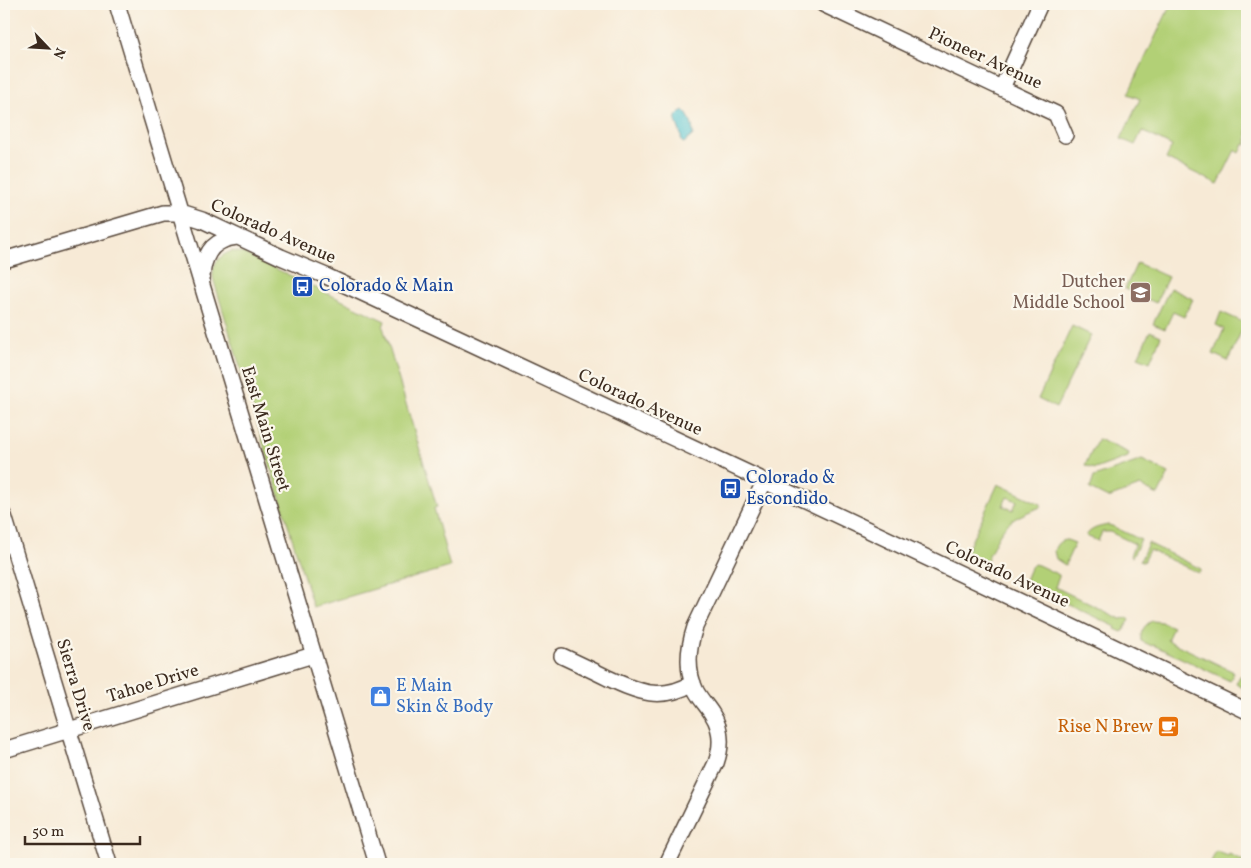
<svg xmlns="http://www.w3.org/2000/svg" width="1251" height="868" font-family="Vollkorn,serif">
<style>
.green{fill:#b2d076;stroke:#767d4a;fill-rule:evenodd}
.water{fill:#57c4d0;stroke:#497777}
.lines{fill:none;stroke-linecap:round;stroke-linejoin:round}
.minor-casing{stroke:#57473a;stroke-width:18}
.minor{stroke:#fff;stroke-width:15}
.labels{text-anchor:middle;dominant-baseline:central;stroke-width:4.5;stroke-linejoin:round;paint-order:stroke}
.street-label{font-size:18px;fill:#3b2a1e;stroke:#fbf7ec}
.education-label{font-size:18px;fill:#785e54;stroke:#fbf7ec;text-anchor:end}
.transit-label{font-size:18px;fill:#164399;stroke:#fbf7ec;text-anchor:start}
.shop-label{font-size:18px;fill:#366cbe;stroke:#fbf7ec;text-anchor:start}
.food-label{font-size:18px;fill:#c56008;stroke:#fbf7ec;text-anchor:end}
</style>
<rect width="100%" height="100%" fill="#fbf7ec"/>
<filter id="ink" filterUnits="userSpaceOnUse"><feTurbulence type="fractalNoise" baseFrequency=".02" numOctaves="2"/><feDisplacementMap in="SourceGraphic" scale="10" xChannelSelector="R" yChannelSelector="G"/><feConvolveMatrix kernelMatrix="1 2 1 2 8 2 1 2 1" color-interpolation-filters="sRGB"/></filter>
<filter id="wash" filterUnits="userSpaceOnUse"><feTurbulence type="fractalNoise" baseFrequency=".0096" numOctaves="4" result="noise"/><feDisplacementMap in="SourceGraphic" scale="20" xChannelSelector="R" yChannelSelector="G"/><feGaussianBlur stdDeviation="1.12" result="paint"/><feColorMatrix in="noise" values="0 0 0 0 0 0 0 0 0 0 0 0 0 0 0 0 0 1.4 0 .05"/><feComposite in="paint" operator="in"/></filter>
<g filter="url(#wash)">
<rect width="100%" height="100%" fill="#f7ead6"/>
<!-- green -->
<path class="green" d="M1171,4H1247V145L1244,144L1240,153L1235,150L1218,184L1166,159L1172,146L1142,131L1135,145L1121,139L1140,99L1128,94Z
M232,251L243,253L385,321L383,327L437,507L434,508L450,567L313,607L213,278C212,264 218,256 232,251Z
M1137,263L1168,277L1156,303L1125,289Z
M1170,288L1193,299L1184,317L1173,312L1165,329L1153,324Z
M1221,312L1245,323L1228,361L1213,354L1224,329L1216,325Z
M1072,326L1091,335L1056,408L1038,399Z
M1150,331L1161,336L1150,362L1138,357Z
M1098,439L1129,453L1128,457L1095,469L1085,465Z
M1142,460L1169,473L1158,495L1140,486L1108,498L1090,489L1094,477Z
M998,484L1041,504V507C1003,521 1002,527 986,562L982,563L965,555ZM1007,497L1017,501L1013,510L1003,506Z
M1108,525L1112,526L1141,540L1132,557L1130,556L1135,544L1110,532H1102L1098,541L1086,536C1091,528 1099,527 1108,525Z
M1067,540L1075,543L1065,565L1056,559L1054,551C1056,544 1060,540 1067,540Z
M1148,543L1201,569L1199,573L1149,550L1143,562H1141L1140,561Z
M1034,564L1038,565L1059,575V577L1055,587L1121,619L1128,618L1130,620L1122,632L1115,629L1116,627L1034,588L1033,590L1023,585L1030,568Z
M1152,621L1161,622L1173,627L1167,640L1234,672L1230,681L1153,645L1152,646L1141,641C1140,632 1144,625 1152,621Z
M1247,674V690L1236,684L1240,676Z
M1216,851L1228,856L1229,854L1246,862L1245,864H1210Z"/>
<!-- water -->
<path class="water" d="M683,110C690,116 693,126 693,135L684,143L682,142C681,138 681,133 679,129C675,118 673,117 683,110Z"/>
</g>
<g filter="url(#ink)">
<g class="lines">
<defs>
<path id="minor" d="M117,4L377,864
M823,4L1056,114L1065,135
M1002,88L1040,4
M4,260L163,213H180L202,220L281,257L326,276C634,419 941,563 1247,711
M202,280C202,265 207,247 222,241C227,238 233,238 238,237
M4,516L109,864
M562,656C577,663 592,670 608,678C638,692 661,702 693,683
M4,750L313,655
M667,864L716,763C722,746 722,729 712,714C707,706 701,700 696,691C686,671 688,648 695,627L764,482"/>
</defs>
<!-- minor casing -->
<use href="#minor" class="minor-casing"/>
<!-- minor -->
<use href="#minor" class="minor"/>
</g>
</g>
<!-- icons -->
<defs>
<symbol id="bus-square" viewBox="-11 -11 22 22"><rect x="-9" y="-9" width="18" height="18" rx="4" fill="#1a4fb4" stroke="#fbf7ec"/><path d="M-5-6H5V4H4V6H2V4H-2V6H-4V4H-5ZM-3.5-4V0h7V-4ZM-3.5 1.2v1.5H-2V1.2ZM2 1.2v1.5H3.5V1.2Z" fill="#fff"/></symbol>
<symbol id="school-square" viewBox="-11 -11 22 22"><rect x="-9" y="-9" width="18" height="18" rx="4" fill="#8d6e63" stroke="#fbf7ec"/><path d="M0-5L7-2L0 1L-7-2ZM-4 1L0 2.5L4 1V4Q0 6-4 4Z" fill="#fff"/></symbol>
<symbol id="shop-square" viewBox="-11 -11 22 22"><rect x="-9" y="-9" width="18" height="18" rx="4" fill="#3f7fe0" stroke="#fbf7ec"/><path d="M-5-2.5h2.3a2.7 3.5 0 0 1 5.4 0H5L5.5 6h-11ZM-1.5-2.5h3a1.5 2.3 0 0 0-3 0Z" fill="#fff"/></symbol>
<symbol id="cafe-square" viewBox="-11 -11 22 22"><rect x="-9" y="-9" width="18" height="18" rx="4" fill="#e8710a" stroke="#fbf7ec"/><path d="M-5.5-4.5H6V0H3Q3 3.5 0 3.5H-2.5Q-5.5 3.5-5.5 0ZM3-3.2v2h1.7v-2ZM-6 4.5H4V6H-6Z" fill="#fff"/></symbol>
</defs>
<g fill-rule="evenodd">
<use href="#bus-square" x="290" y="274" width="25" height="25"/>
<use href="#school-square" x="1128" y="280" width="25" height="25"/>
<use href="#bus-square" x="718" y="476" width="25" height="25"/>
<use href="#shop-square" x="368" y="684" width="25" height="25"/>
<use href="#cafe-square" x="1156" y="714" width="25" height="25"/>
</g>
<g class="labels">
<!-- street labels -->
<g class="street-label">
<text transform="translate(985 59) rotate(25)">Pioneer Avenue</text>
<text transform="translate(273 232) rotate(24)">Colorado Avenue</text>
<text transform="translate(640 403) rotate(25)">Colorado Avenue</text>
<text transform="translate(265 429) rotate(73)">East Main Street</text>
<text transform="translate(1007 575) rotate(25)">Colorado Avenue</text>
<text transform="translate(153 684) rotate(-17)">Tahoe Drive</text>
<text transform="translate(75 685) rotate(73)">Sierra Drive</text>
</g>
<!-- education labels -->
<g class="education-label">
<text x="1125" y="282">Dutcher<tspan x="1125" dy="21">Middle School</tspan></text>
</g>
<!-- transit labels -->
<g class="transit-label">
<text x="319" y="286">Colorado &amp; Main</text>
<text x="746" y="478">Colorado &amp;<tspan x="746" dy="21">Escondido</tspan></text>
</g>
<!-- shop labels -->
<g class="shop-label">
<text x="396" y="686">E Main<tspan x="396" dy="21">Skin &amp; Body</tspan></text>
</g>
<!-- food labels -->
<g class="food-label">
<text x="1153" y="727">Rise N Brew</text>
</g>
</g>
<!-- margin -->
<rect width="1251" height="868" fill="none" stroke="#fbf7ec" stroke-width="20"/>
<!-- north arrow -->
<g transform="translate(48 48) rotate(115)" stroke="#fbf7ec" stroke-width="4" paint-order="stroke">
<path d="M0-4L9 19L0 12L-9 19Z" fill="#3b2a1e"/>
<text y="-8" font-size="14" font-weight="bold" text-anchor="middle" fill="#3b2a1e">N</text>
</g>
<!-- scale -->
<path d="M25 836v8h115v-8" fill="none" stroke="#3b2a1e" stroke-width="2.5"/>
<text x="32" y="836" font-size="15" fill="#3b2a1e" stroke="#fbf7ec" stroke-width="4" paint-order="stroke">50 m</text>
</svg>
